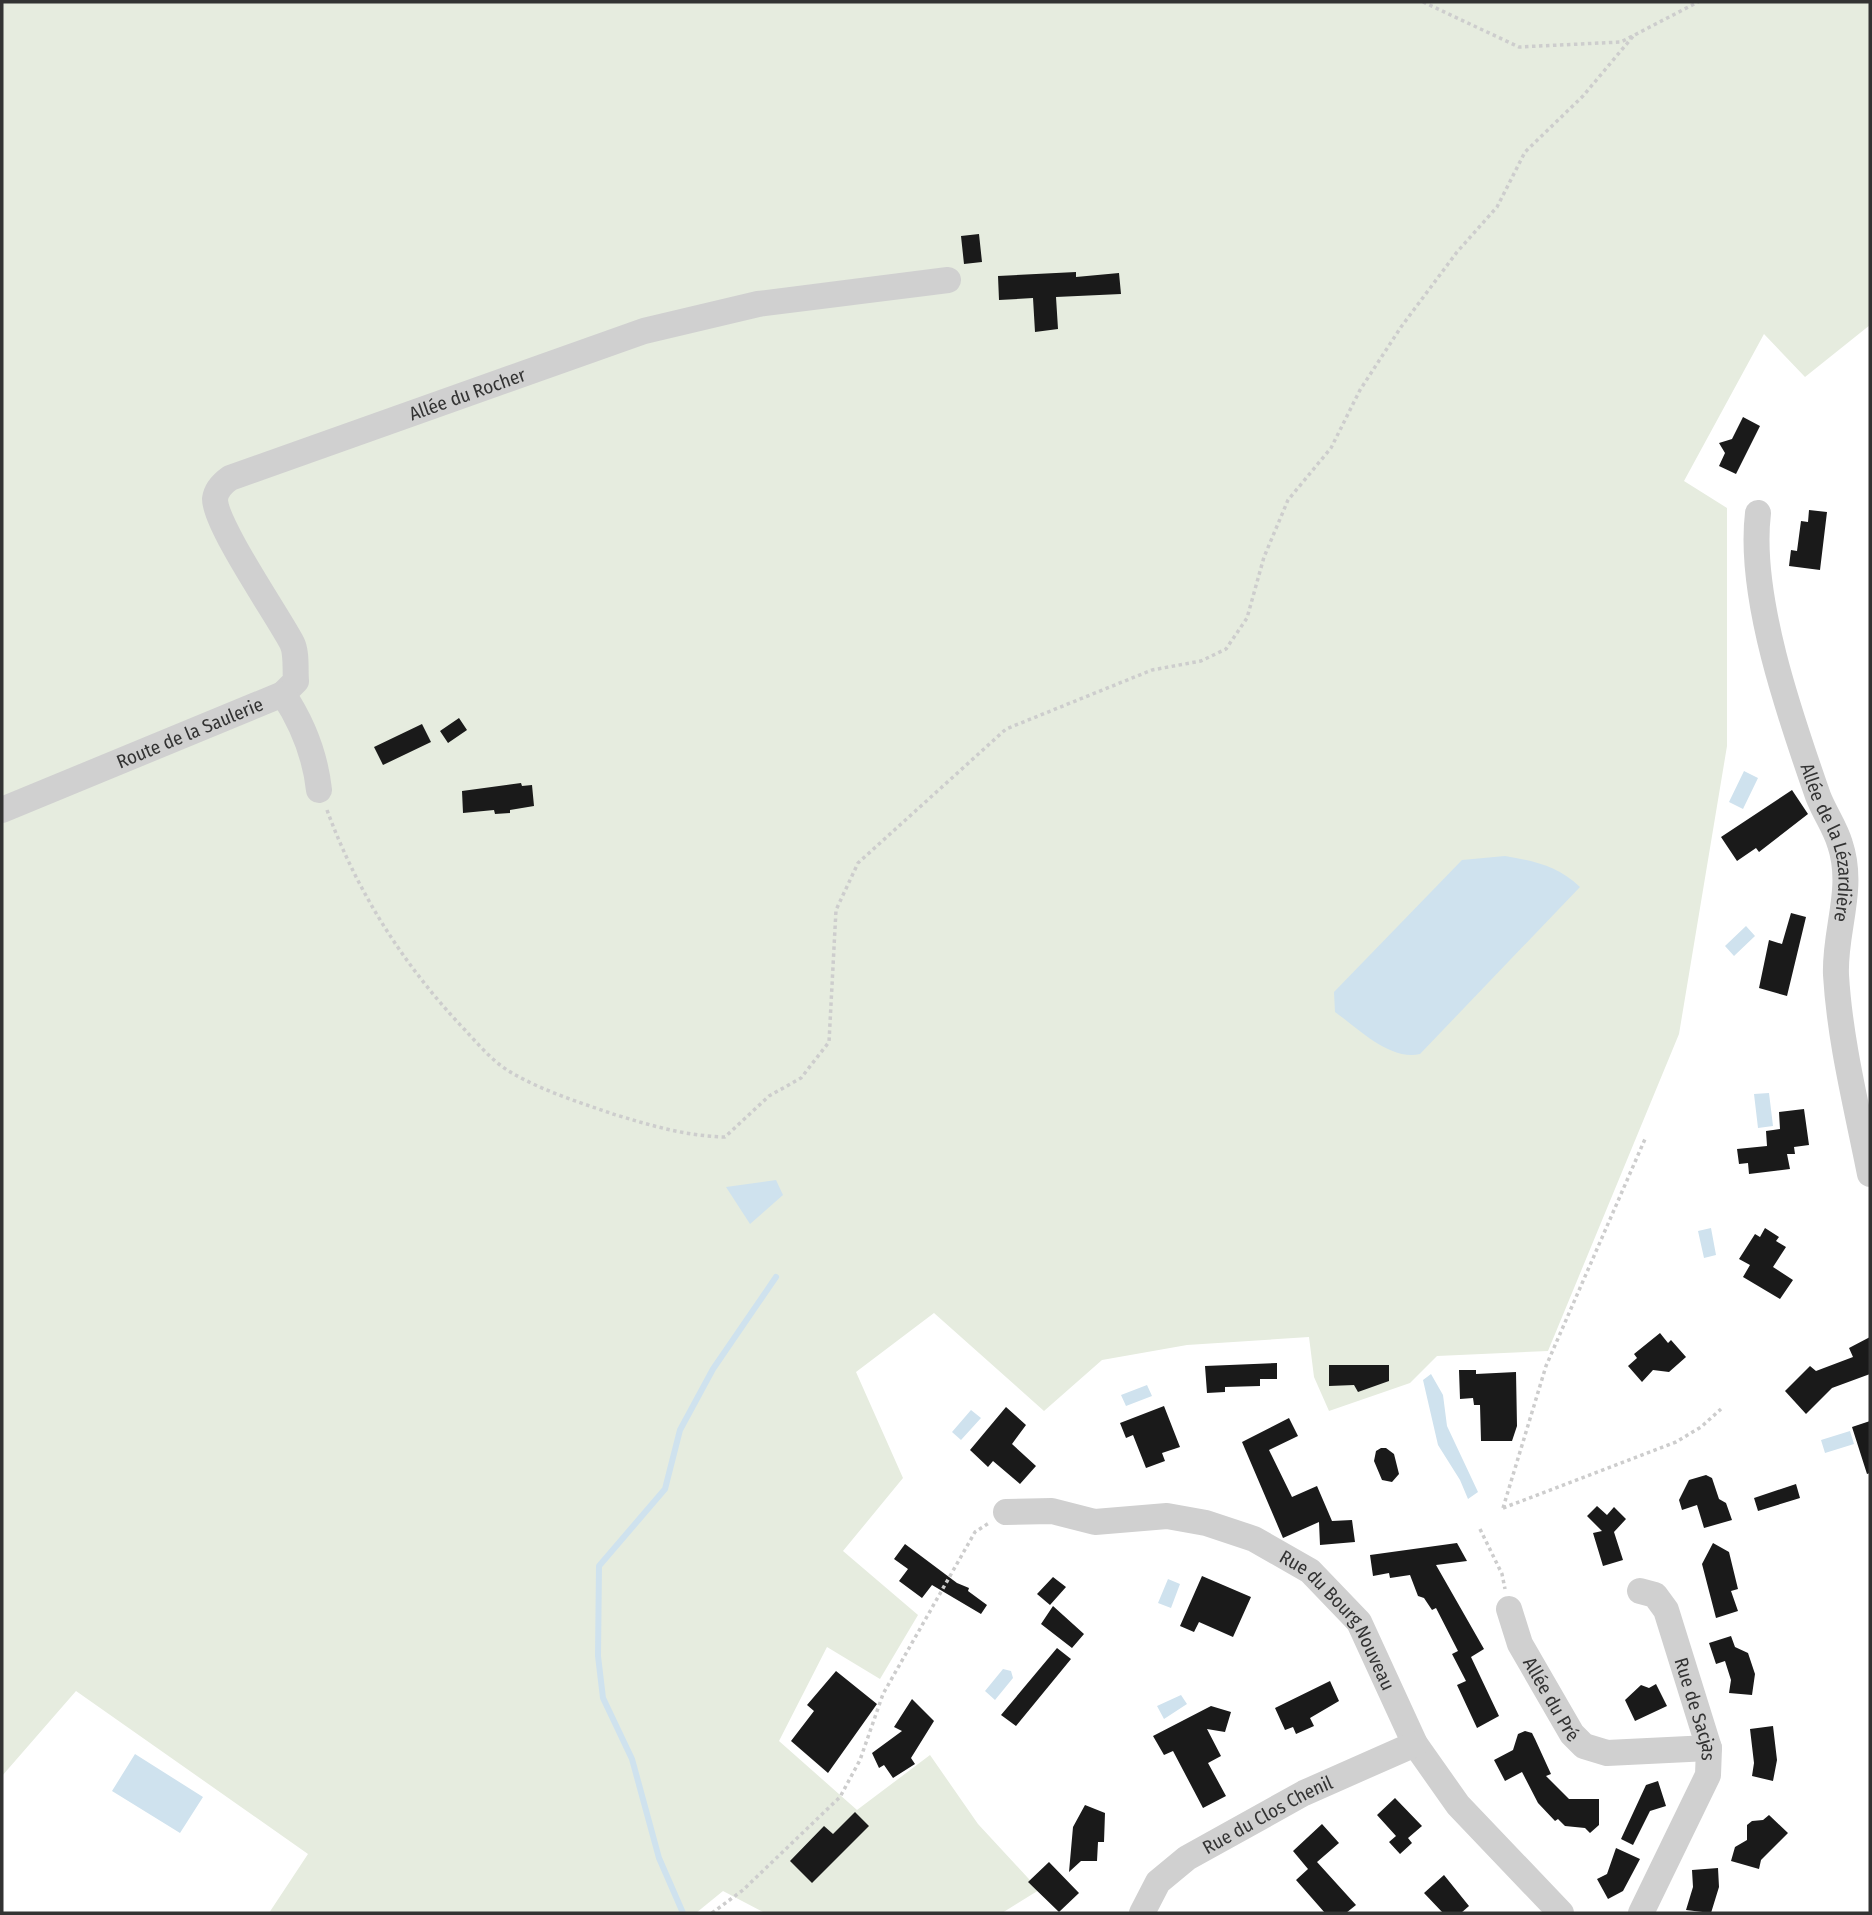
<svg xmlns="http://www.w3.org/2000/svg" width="1872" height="1915" font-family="'Fira Sans Condensed',sans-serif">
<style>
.green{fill:#e6ecdf}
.water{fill:#cfe2ee}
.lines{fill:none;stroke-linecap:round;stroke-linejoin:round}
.stream{stroke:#cfe2ee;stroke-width:6}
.building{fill:#1a1a1a}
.path{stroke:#cdcdcd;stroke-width:3.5;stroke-dasharray:3.5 3.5;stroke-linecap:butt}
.minor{stroke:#d0d0d0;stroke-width:26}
.labels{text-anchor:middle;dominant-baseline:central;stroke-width:7;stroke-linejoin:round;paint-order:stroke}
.street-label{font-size:19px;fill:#333;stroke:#fff}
</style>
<rect width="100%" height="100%" fill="#fff"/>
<!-- green -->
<path class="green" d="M2,2H1870V325L1805,377L1764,334L1684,481L1727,508V746L1679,1034L1548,1351L1437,1356L1410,1383L1329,1411L1314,1377L1309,1337L1187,1345L1102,1360L1044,1411L934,1313L856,1372L903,1478L843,1551L918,1615L880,1679L827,1647L779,1741L857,1810L930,1755L978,1824L1039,1890L1002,1913H765L723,1891L696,1913H269L308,1854L76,1691L2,1776Z"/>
<!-- water -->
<path class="water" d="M1744,771L1758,778L1743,809L1729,802Z
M1505,856C1534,861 1558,866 1580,887L1420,1054C1390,1061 1359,1029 1335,1012L1334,992L1462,860Z
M1746,926L1755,936L1734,956L1725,946Z
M1769,1093L1773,1126L1758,1128L1754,1094Z
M776,1180L783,1195L750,1224L726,1187Z
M1711,1228L1716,1255L1704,1258L1698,1231Z
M1431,1374L1443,1395L1447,1426L1478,1492L1468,1499L1460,1480L1438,1445L1423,1380Z
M1147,1385L1152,1396L1126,1406L1121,1395Z
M971,1410L981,1418L961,1440L952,1432Z
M1850,1431L1854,1444L1825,1453L1821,1440Z
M1168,1579L1180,1584L1171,1608L1158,1603Z
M1003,1669L1011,1671L1013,1678L995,1700L985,1691Z
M1181,1695L1187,1704L1164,1719L1157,1706Z
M135,1754L203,1797L180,1833L112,1791Z"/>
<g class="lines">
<!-- stream -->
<path class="stream" d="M683,1913L659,1858L632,1759L603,1698L598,1656L599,1566L665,1489L680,1430L713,1369L776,1277"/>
</g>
<!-- building -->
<path class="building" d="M979,234L982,262L964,264L961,236Z
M1076,272V277L1119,273L1121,294L1056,297L1058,329L1035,332L1033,298L999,300L998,276Z
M1743,417L1760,426L1736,474L1719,466L1725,453L1719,443L1732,439Z
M1809,510L1827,512L1820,570L1789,566L1791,550L1797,551L1801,521L1808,522Z
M459,718L467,730L448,743L440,731Z
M422,724L431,742L383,765L374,747Z
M521,783L522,786L532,785L534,806L510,810V813L495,814L494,810L463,813L462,791Z
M1792,790L1808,814L1759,852L1756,848L1737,861L1721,837Z
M1791,913L1806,917L1787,996L1759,988L1769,940L1782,944Z
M1804,1109L1809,1145L1794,1147L1795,1154H1787L1790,1169L1749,1174L1748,1163L1739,1164L1737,1149L1767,1146L1766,1131L1780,1129L1779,1112Z
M1765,1228L1779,1237L1776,1241L1786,1247L1773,1267L1793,1280L1780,1299L1743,1277L1750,1265L1739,1259L1755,1234L1760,1237Z
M1660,1333L1668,1343L1671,1340L1686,1357L1669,1372L1653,1370L1642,1382L1628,1366L1637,1358L1634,1354Z
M1870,1337V1374L1832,1388L1806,1414L1785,1391L1810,1366L1816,1371L1853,1357L1849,1348Z
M1277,1363V1379H1260V1386L1225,1387V1392L1207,1393L1205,1366Z
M1329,1365H1389V1381L1358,1392L1354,1385L1329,1386Z
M1459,1370H1476V1374L1516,1372L1517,1426L1512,1441H1481L1480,1405H1474L1473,1398L1460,1399Z
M1164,1406L1180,1447L1162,1453L1165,1461L1146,1468L1133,1435L1126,1438L1120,1423Z
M1006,1407L1026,1425L1012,1444L1036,1466L1020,1484L993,1461L988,1467L970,1450Z
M1289,1418L1298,1436L1269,1450L1292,1497L1317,1486L1332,1521L1352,1520L1355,1542L1320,1545L1319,1522L1283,1538L1242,1442Z
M1870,1421V1473L1867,1474L1852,1427Z
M1381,1448H1386L1394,1454L1399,1474L1392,1482L1382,1480L1374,1461L1376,1451Z
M1706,1475L1712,1478L1719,1499L1726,1503L1732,1520L1704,1528L1697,1505L1682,1510L1679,1500L1689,1480Z
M1796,1484L1800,1498L1758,1511L1754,1498Z
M1597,1506L1607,1515L1614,1507L1626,1519L1614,1532L1623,1560L1603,1566L1593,1533L1602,1531L1587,1516Z
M1457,1543L1467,1561L1436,1565L1484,1649L1471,1657L1499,1716L1477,1728L1457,1685L1466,1681L1452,1654L1458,1651L1436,1608L1432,1610L1424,1598L1418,1596L1410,1575L1390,1578L1389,1573L1373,1576L1370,1555Z
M1713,1543L1729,1552L1738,1589L1731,1591L1738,1611L1716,1618L1702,1564Z
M905,1544L957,1583L969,1588L968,1591L987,1605L981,1614L932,1585L922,1598L899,1581L908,1569L894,1559Z
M1202,1576L1251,1597L1233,1637L1199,1622L1194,1632L1180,1626Z
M1053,1577L1066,1587L1050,1605L1037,1594Z
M1053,1606L1084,1634L1072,1648L1041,1624Z
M1731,1636L1735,1647L1748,1653L1755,1674L1752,1695L1729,1693L1731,1680L1725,1661L1716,1664L1709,1643Z
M1057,1648L1071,1659L1016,1726L1001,1715Z
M836,1671L877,1704L828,1773L791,1741L814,1711L807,1705Z
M1330,1681L1339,1701L1310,1718L1314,1726L1296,1734L1293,1727L1285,1730L1275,1708Z
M1656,1684L1667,1706L1635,1721L1625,1700L1641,1685L1649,1688Z
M912,1699L934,1721L911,1758L915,1764L893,1778L884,1765L879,1768L872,1753L902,1731L894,1727Z
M1211,1706L1231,1712L1225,1732L1207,1729L1221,1756L1208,1763L1226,1796L1203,1808L1173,1751L1164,1755L1153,1736Z
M1773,1726L1777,1760L1773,1781L1752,1776L1754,1763L1750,1729Z
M1525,1731L1532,1733L1535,1739L1551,1774L1546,1776L1569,1799H1599V1825L1590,1833L1585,1828L1565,1826L1558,1819L1555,1821L1538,1803L1522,1772L1505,1781L1494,1760L1513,1750L1518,1734Z
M1658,1781L1666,1806L1650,1811L1633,1845L1621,1839L1646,1785Z
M1395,1798L1422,1826L1408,1838L1412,1843L1400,1854L1389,1842L1396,1836L1377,1815Z
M1085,1805L1105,1813L1104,1842H1098L1097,1861H1081L1069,1872L1073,1827Z
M855,1812L869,1826L812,1883L790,1861L824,1826L833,1834Z
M1769,1815L1788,1833L1761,1860L1759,1869L1731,1861L1735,1847L1747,1840V1825L1752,1821L1763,1820Z
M1322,1824L1339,1843L1317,1862L1356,1905L1346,1913H1325L1296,1880L1308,1869L1293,1851Z
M1616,1848L1640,1859L1623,1891L1608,1899L1597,1879L1607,1874Z
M1049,1862L1079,1893L1059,1912L1028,1882Z
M1718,1868L1719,1887L1711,1913L1686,1910L1693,1887L1692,1870Z
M1444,1875L1469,1906L1461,1913H1443L1424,1893Z"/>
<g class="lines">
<!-- path -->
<path class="path" d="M1423,2L1519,47L1621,42L1698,2
M327,810C357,892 404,966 465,1030C478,1044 494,1063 512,1073C543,1091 581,1103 616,1115C653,1126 686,1136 725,1137L769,1096L801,1078L829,1042L836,910L858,863L1006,729L1152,670L1201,661L1226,649L1247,618L1264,557L1288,500L1331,448L1360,390L1401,327L1457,252L1497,207L1525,152L1583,96L1635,34
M1503,1508L1546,1366L1645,1139
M1503,1508L1676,1442L1701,1427L1721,1409
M1480,1529L1502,1574L1505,1589
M712,1913L743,1890L840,1797L860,1760L883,1694L975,1532L989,1523"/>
<!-- minor -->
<g class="minor">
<path id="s1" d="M1758,513C1748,596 1790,716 1818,796C1824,812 1835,827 1840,844C1855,889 1834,931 1836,975C1840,1042 1857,1108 1870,1174"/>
<path id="s2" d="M283,694L296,681C295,670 297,653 292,643C278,616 215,525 215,499C216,490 223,483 230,478L644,331L758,304L948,280"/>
<path id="s3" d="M2,810L283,694C303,724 315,754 319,790"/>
<path id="s4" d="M1006,1512L1052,1511L1095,1522L1167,1516L1206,1523L1254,1539L1310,1571L1359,1622L1415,1744L1458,1805L1561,1913"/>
<path id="s5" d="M1640,1591L1655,1595L1666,1610L1709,1748L1708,1775L1641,1913"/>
<path id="s6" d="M1509,1609L1520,1644L1572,1734L1584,1746L1607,1753L1709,1748"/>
<path id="s7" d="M1142,1913L1158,1882L1187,1858L1304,1793L1415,1744"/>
</g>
</g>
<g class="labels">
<!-- street labels -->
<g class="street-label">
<text stroke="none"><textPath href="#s2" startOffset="499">Allée du Rocher</textPath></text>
<text stroke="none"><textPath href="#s3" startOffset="203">Route de la Saulerie</textPath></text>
<text stroke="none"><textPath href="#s1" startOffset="340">Allée de la Lézardière</textPath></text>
<text stroke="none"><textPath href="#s4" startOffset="373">Rue du Bourg Nouveau</textPath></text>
<text stroke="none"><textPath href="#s6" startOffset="100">Allée du Pré</textPath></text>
<text stroke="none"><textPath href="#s5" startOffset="138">Rue de Sacjas</textPath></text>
<text stroke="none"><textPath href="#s7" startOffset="164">Rue du Clos Chenil</textPath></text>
</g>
</g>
<!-- border -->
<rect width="1872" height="1915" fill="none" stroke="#333333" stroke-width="7"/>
</svg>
